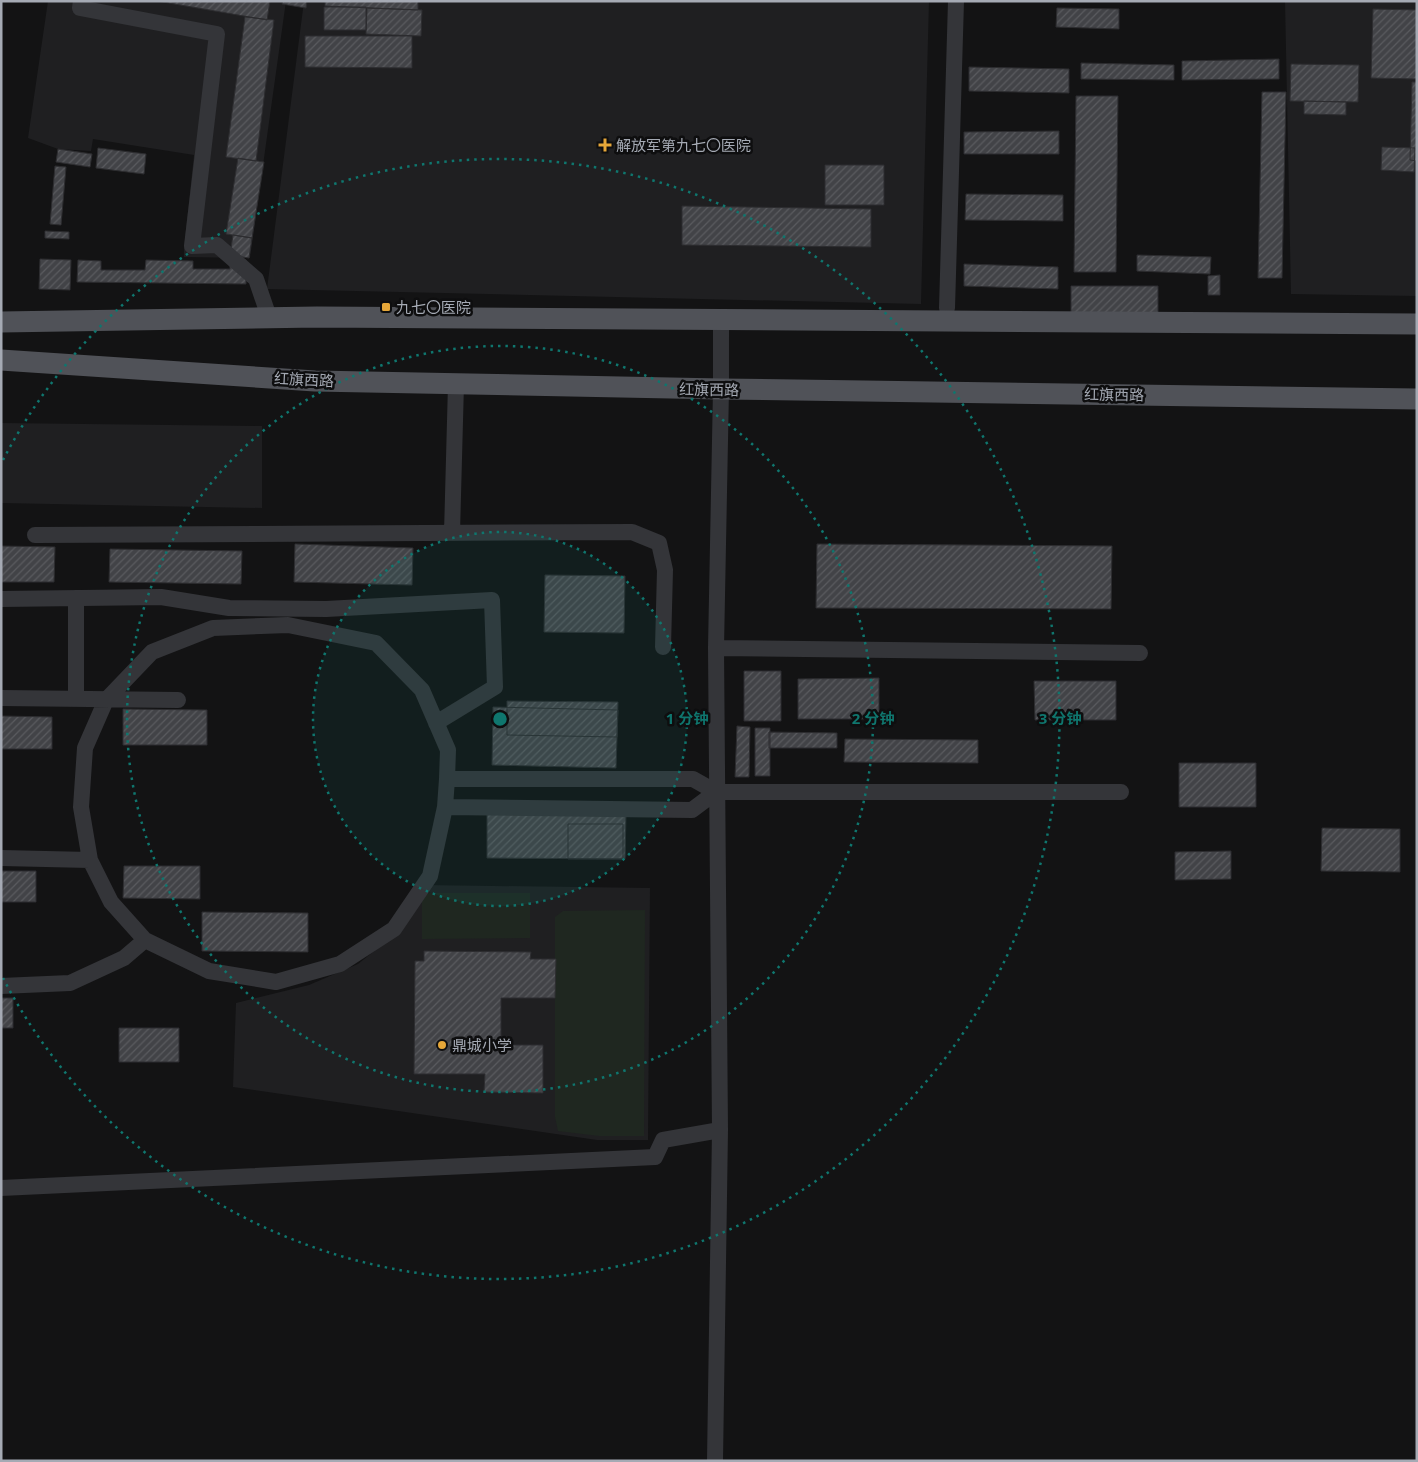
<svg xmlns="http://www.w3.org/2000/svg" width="1418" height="1462" font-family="'Open Sans','Noto Sans SC',sans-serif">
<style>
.built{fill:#1f1f21}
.green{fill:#1f2720}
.building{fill:url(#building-hatch);stroke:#2d2d30}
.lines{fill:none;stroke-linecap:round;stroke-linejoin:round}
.minor{stroke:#343539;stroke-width:16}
.major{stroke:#505258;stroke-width:21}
.ring{fill:none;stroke:#0f766e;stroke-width:2.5;stroke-dasharray:2.5 5}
.poi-dot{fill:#e6a739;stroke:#0e0e0f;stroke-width:2}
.labels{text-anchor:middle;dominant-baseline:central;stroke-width:5;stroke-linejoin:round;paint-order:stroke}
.poi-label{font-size:15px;fill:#a5aab4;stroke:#0e0e0f;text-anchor:start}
.street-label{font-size:15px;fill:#a5aab4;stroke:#0e0e0f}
.centre{fill:#0f766e;stroke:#0e0e0f;stroke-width:2.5}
.ring-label{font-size:15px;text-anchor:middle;font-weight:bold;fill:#0f766e;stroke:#0e0e0f;stroke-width:5;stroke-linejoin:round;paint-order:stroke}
</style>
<defs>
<pattern id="building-hatch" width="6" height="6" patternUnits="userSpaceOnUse" patternTransform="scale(1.25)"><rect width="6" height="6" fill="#424347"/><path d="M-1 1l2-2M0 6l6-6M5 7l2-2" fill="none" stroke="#5a5b5f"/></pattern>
</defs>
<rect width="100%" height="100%" fill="#131314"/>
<!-- built -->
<path class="built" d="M48,1H286L250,258L184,257V248L194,155L93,139L91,151L58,149L28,138Z
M304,1H929L921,304L267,289Z
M1285,1H1417V296L1291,294Z
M1,423L262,426V508L1,503Z
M425,885L650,888L648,1140H597L233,1087L236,1003L309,985L358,964L394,935Z"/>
<!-- green -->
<path class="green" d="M422,893H530V938L422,939Z
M645,910L644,1136H599L558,1131L555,1117V917L563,911Z"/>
<!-- building -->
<path class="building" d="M157,1H270L267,20Z
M283,1H307L306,8L282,4Z
M325,1H418V10L325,6Z
M324,7H366V30H324Z
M367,8L422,10L421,36L366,34Z
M1057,8L1119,9V29L1056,27Z
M1373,9L1417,10V79L1371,78Z
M245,17L274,20L256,161L226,157Z
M305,36H412V68L305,67Z
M1279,59V79L1182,80V61Z
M1081,63L1174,65V80L1081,79Z
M1291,64L1359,65L1358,102L1290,101Z
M969,67L1069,69V93L969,91Z
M1412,82H1417V161L1410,160Z
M1262,92H1286L1282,278H1258Z
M1076,96H1118L1116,272H1074Z
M1304,101L1346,102V115L1304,114Z
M1059,131V154H964V132Z
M1382,147L1415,148L1414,172L1381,170Z
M98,148L146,154L144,174L96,168Z
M58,149L92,154L90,167L56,162Z
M238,158L264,162L252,238L226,234Z
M825,165H884V205H825Z
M55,166L66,167L61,225L50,224Z
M966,194L1063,195V221L965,220Z
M682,206L871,209V247L682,245Z
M45,231L69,232V239L45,238Z
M233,235L252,238L249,258L230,255Z
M1137,255L1211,257L1210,274L1137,271Z
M40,259L71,260L70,290L39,289Z
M230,259L246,260V284L77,282L78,260L101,261V270H145L146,260L193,261V269H230Z
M964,264L1058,267V289L964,286Z
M1220,275V295H1208V276Z
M1071,286H1158V313H1071Z
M295,544L413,548L412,585L294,582Z
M817,544L1112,546L1111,609L816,608Z
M1,546L55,547L54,582H1Z
M110,549L242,551L241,584L109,582Z
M545,575L625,576L624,633L544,632Z
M744,671H781V721H744Z
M879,678V719H798V679Z
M1034,681H1116V720H1035Z
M507,701L618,702L617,737L507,735Z
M493,707L618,710L616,768L492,765Z
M123,709L207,710V745H123Z
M1,716L52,717V749H1Z
M737,726L750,727L749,777H735Z
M755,728H770V776H755Z
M769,732L837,733V748H769Z
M845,739L978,740V763L844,762Z
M1179,763H1256V807H1179Z
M487,812L626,813L625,859L487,858Z
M568,824H623V859H568Z
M1322,828L1400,829V872L1321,871Z
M1231,851V879L1175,880V852Z
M124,866H200V899L123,898Z
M1,871H36V902H1Z
M202,912L308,913V952L202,951Z
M424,951L531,952L530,959H556L555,998H501V1045H543V1093L484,1092L485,1074H414L415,961H424Z
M1,998H13V1028H1Z
M119,1028H179V1062H119Z"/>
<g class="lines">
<!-- minor -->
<path class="minor" d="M81,1L80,8L217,34L192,246L217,245L256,279L269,317
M947,308L956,1
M452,533L456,384
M35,535L632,532L659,543L665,570L663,647
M76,598V699
M1,599L161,597L229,608L326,609L492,600L495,687L436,723
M288,625L376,643L422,690L448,750L447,779L445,807L430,876L394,929L340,964L276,982L209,971L145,940L111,902L90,860L81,807L85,748L106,700L152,652L213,628Z
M716,648L1140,653
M1,698L178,700
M447,779H693L716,792H1121
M445,807L692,810L716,792
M1,858L90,860
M1,986L70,983L124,958L145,940
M1,1188L655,1157L663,1140L720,1130
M715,1461L720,1130L716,648L721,389V319"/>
<!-- major -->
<path class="major" d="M1,322L317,317L1417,324
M1,360L315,381L721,389L1417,399"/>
</g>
<!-- distance rings -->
<circle cx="500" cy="719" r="187" fill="#0f766e" fill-opacity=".12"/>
<g class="ring">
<circle cx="500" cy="719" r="187"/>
<circle cx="500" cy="719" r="373"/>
<path d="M3 460A560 560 0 1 1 3 978"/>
</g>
<!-- markers -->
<g class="poi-dot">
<path d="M602.5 137.5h5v5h5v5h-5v5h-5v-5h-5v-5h5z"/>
<rect x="381" y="302" width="10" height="10" rx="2.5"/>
<circle cx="442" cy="1045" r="5"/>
</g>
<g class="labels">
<!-- poi labels -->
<g class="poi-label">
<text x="616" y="145">解放军第九七〇医院</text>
<text x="396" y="307">九七〇医院</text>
<text x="452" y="1045">鼎城小学</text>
</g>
<!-- street labels -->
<g class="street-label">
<text transform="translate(304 379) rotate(3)">红旗西路</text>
<text transform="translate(709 389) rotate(1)">红旗西路</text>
<text transform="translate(1114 394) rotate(1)">红旗西路</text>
</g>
</g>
<circle cx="500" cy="719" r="8" class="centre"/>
<g class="ring-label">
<text x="687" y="724">1 分钟</text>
<text x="873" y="724">2 分钟</text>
<text x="1060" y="724">3 分钟</text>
</g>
<!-- border -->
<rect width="1418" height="1462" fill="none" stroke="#a5aab4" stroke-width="5"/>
</svg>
